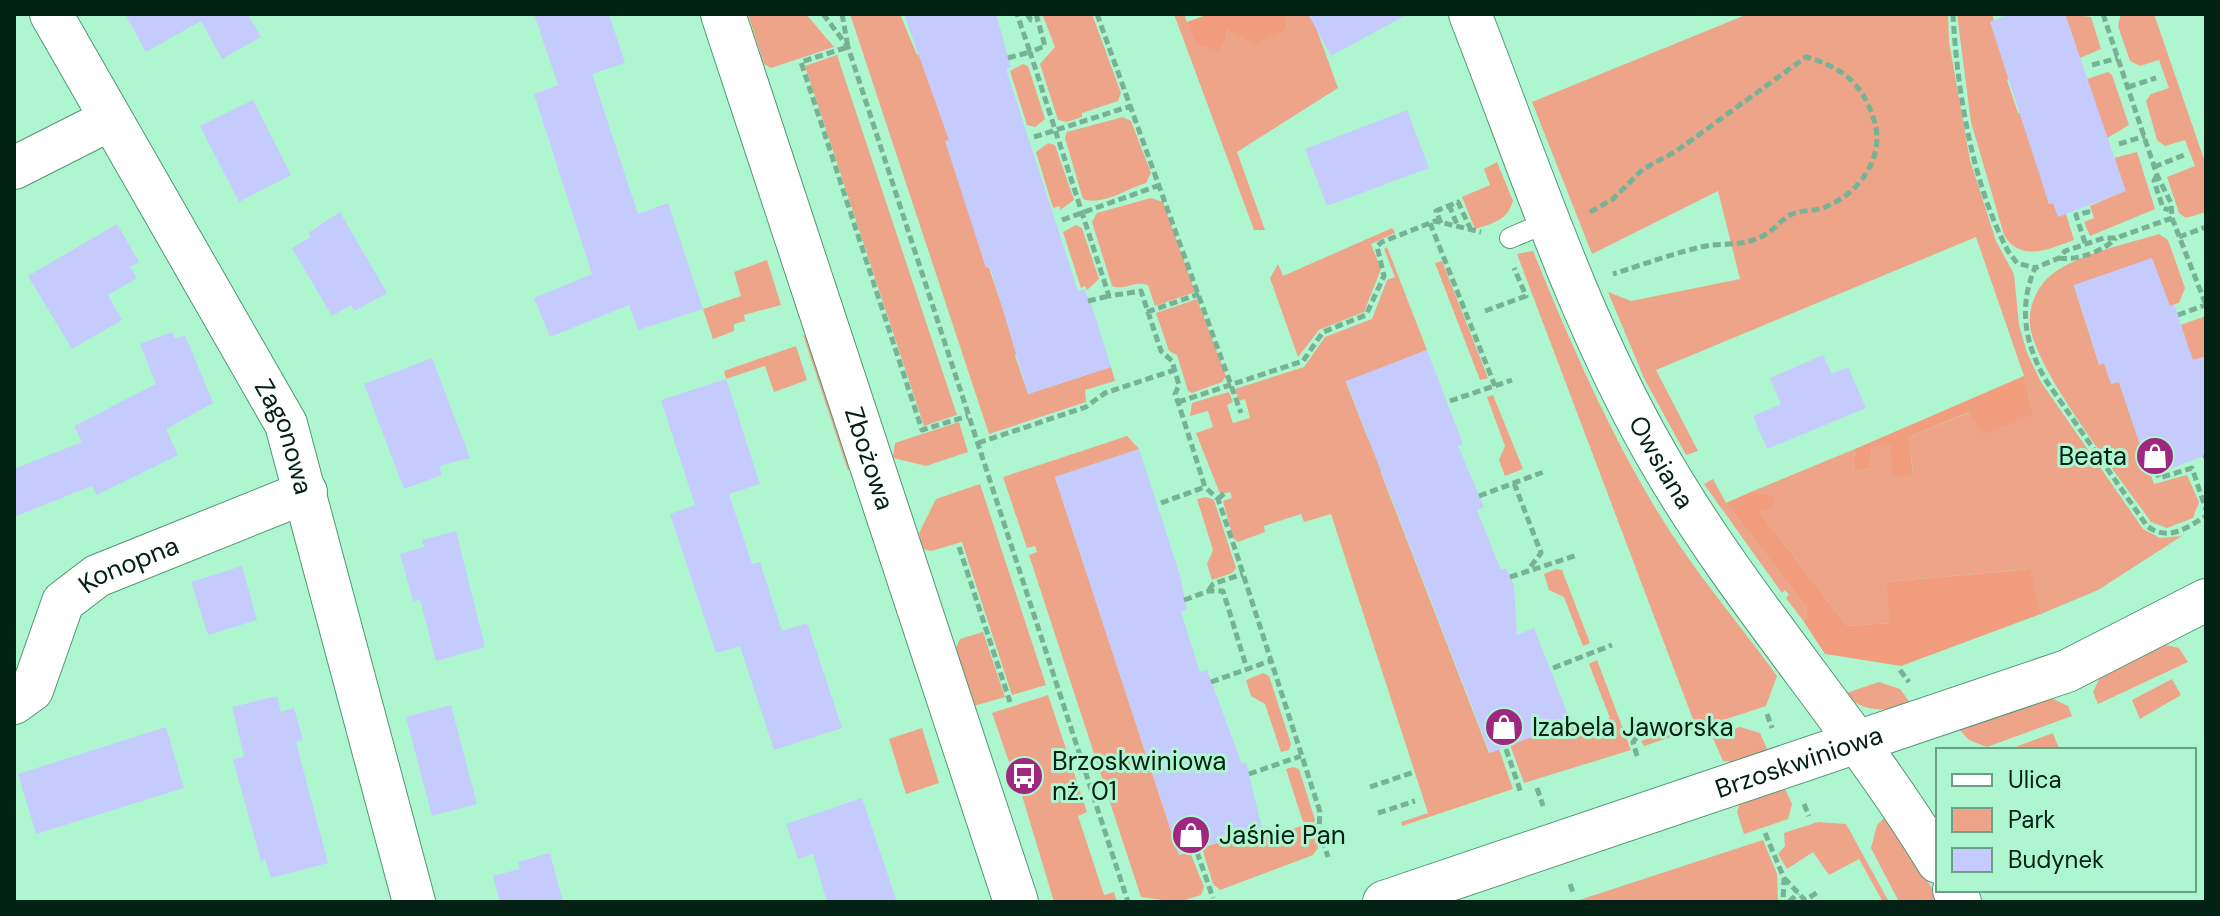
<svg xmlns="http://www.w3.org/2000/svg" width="2220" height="916" font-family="'DM Sans',sans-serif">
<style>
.green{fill:#eea489}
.forest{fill:#f29d7e}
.building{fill:#c6cbfe}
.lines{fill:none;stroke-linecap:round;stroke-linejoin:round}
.lane-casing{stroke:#509774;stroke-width:22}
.street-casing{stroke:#509774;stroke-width:44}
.secondary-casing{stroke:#509774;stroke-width:46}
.path{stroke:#78b294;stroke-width:5;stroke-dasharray:8 4;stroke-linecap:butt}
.lane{stroke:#fff;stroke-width:20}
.street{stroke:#fff;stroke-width:42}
.secondary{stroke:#fff;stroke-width:44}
.labels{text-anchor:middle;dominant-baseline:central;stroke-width:6;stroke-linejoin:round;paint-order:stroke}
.street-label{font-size:26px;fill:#032114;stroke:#aef6d0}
.poi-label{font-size:26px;fill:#032114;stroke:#aef6d0;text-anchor:start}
</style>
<rect width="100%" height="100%" fill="#aef6d0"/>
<!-- green -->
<path class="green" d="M748,14H806L834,47L771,68L764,64Z
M850,14H900L917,55L920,54L949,140L946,142L1018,353L1015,355L1028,394L1111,367L1115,381L1085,390L1086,402L989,434Z
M1049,14H1092L1121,93L1118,101L1082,113V117L1067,122L1058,120L1040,64L1055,47L1043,16Z
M1174,14H1184L1187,22L1221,52L1228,30L1287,29L1285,14H1311L1338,88L1237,152L1265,230H1254Z
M1748,14H1948L1949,42L1970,160L1996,241L2014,274L2019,325L2027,353L2041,382L2143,529L2160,538L2182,536L2098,590L2041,614L2029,569L1886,582L1891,623L1847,626L1759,511L1773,495L1753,491L1855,449L1853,472L1869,468L1872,447L1890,443L1894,479L1913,473L1909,437L1970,412L2033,414L2024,376L1976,237L1656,370L1698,451L1686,455L1644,378L1608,292L1631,301L1740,279L1718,191L1592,254L1532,102Z
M1957,14H1992L1994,20L1991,22L2010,78L2007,80L2018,113H2022L2049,204L2053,203L2066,214L2074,240C2049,249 2021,263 2004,235L1971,122Z
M2065,14L2091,17L2101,49L2080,58Z
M2121,14H2154L2206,165V212L2186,218L2179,213L2167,177L2195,166L2185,140L2165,146L2157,140L2146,101L2151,94L2169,88L2159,60L2140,66L2130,61L2118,26Z
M837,55L957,415L924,426L805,66Z
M1023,64L1028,66L1045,119L1035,127L1027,125L1010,71Z
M2108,72L2112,75L2129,125L2107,138L2087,79Z
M1123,117L1131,121L1151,173L1146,183C1126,189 1103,206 1083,199L1065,138L1067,132Z
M1048,143L1055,145L1074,200L1060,210V206L1053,208L1036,152Z
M2137,152L2155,209L2090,236L2084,222L2094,218L2090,206L2125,191L2114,158Z
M1497,162L1513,201C1507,221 1493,223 1475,229L1462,197L1490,185L1484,169Z
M1151,198L1163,202L1195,292L1155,306L1148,285C1135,280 1125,291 1112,286L1092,222L1097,213Z
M1076,225L1082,228L1099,279L1087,290L1085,286L1081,288L1063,232Z
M1392,228L1395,233L1371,244L1381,269L1364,312L1319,330L1298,357L1270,278L1278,264L1283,276Z
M2159,234L2168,240L2185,288L2179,303L2166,307L2074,286L2099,364L2104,363L2111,383L2119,382L2154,484L2187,475L2199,502L2193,518L2167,528L2151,522C2121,479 2035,371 2030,325C2028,307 2037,287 2050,276C2078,253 2125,245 2159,234Z
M1387,247L1427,350L1346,382L1368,439L1378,435L1381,473L1489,753L1499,749L1513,789L1402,826L1401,822L1428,813L1331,514L1304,522L1301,514L1264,526L1265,532L1238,542L1233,538L1223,501L1232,498L1230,492L1220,494L1196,433L1213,427L1208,411L1190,416L1192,403L1229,392L1233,402L1227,405L1233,423L1250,418L1245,399L1239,401L1235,389L1304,367L1325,337L1372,319L1387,280L1395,277L1384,249Z
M1533,251C1570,342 1608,430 1659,514C1693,570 1738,622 1777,676L1766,706L1644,746L1641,741L1694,722L1517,254Z
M767,260L781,305L744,315L745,321L734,324V331L713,339L703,309L741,296L734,272Z
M1442,261L1488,378L1480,380L1435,263Z
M1197,299L1226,376L1222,382L1192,393L1188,391L1177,355L1169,351L1156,313Z
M2206,316V356L2187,370L2172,328Z
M803,335L808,337L850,467L848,471Z
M796,346L807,380L774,392L765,366L726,379L724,371Z
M1493,395L1523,469L1505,476L1499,460L1505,446L1487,397Z
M959,422L968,452L926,466L893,458L895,443Z
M1127,436L1139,449L1055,477L1179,855L1190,852L1204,887L1201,895L1178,902L1141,897L1029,555L1037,552L1035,546L1027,548L1003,477Z
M1713,479L1726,503L1807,608L1804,622L1786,598L1789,595L1785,590L1782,593L1704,484Z
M980,484L1046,685L1012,695L962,542L931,551L923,549L919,533L936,499Z
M1206,497L1214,500L1236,568L1232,573L1212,580L1207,564L1213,550L1197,499Z
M1556,569L1562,570L1590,643L1583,646L1564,597L1549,590L1544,574Z
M983,632L1005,697L974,706L956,648L960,639Z
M2165,645L2179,648L2188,662L2098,704L2093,692L2100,677Z
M1597,660L1631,750L1524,783L1510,745L1571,722L1583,728L1610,718L1589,664Z
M1263,673L1269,676L1291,744L1289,750L1281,752L1265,704L1251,696L1246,680Z
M2172,679L2181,695L2140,719L2132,700Z
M1879,682L1900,689L1911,704C1883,712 1866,713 1843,694Z
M1048,695L1087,812L1078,816L1104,895L1114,892L1117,902H1054L1021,792L1032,788L1025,763L1010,765L992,713Z
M2051,698L2068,706L2072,716L1987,747L1969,740L1959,729Z
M1740,727L1760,733L1768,751L1732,762L1723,761L1712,736Z
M922,728L939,783L906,794L889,739Z
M2053,733L2059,749L2007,750Z
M1293,767L1299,769L1315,820L1312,826L1318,848L1313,855L1220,890L1213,884L1202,848L1262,828L1275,835L1304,825L1286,769Z
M1784,787L1792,804L1788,819L1744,834L1737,812L1740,803Z
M1888,814L1940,902H1899L1871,848L1877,825Z
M1818,822L1846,824L1889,902H1883L1859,859L1829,875L1813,852L1787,869L1778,854L1785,846L1784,833Z
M1763,840L1777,874L1778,902H1573Z"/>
<!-- forest -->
<path class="forest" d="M1209,14H1285L1287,29L1255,44L1228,30L1221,52L1197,44L1187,22Z
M2024,376L2033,414L1983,434L1969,412L1909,437L1913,474L1893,479L1890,444L1872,447L1869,468L1853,472L1855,449Z
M1753,491L1773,495L1774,506L1759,511L1847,626L1890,623L1886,582L2030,569L2041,614L1901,666L1825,654L1804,622L1807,608L1726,503Z"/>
<!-- building -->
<path class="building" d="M125,14H248L261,37L222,59L201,21L146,52Z
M534,14H609L625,63L592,74L638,214L668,203L703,309L638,330L629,305L550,337L534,298L592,274L534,94L558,85Z
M904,14H996L1011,67L1006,69L1032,149L1078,291L1084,289L1092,306L1111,367L1028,394L990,267L986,268L945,141L949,140Z
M1308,14H1408L1331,56Z
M2009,14H2065L2126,191L2058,217L2053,203L2049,204L1990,22Z
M253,100L291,175L239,202L200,126Z
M1407,110L1429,168L1327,206L1305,149Z
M340,212L387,293L354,311L351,305L332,316L292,248L311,237L308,233Z
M117,224L139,262L130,267L137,278L108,295L122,320L72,349L28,276Z
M2152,258L2170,306L2174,304L2193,360L2206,356V455L2165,471L2164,468L2149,472L2119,382L2111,384L2104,363L2099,365L2074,285Z
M172,332L175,339L185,335L213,403L166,429L178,455L97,495L92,486L14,517V469L82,442L74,426L156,384L140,344Z
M1427,350L1463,444L1458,446L1484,507L1477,510L1501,570L1506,568L1514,585L1517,635L1534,628L1571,722L1490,753L1346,381Z
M1823,355L1832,374L1848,367L1866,408L1767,449L1753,416L1781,404L1770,378Z
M432,358L470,458L439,466L442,475L404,489L364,384Z
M726,379L760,484L729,494L752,564L760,562L782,631L807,623L842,728L774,750L740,646L716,653L670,514L695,505L661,400Z
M1139,449L1180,575L1187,609L1181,612L1200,672L1207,670L1242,764L1246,762L1262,828L1179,855L1055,477Z
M456,531L485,647L436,661L420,600L413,601L400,554L424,547L422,540Z
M242,566L257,620L208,635L191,582Z
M277,696L281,712L294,708L303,740L296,742L328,863L271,878L265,860L261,861L233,760L244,756L232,707Z
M451,705L477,804L432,816L406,717Z
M166,727L184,788L36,834L18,774Z
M862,798L897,902H827L813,854L798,859L786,824Z
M550,853L563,902H500L493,876L520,869L518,862Z"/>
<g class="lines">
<defs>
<path id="lane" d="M1510,238L1550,221"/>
<g id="street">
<path id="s1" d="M51,14L286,424L414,902"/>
<path id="s2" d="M1470,14C1528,162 1577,316 1656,454C1738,598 1852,721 1938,862"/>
<path d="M14,168L109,120"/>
<path id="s3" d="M14,703L32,690L63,602L97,576L306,492"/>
<path d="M1954,890L1960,902"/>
<path id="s4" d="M1384,902L2067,671L2206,600"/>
</g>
<g id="secondary">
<path id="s5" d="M723,14L1016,902"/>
</g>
</defs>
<!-- lane casing -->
<use href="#lane" class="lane-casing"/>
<!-- street casing -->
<use href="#street" class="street-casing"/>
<!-- secondary casing -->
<use href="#secondary" class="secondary-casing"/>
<!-- path -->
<path class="path" d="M823,14L848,47L1128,902
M842,14L848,47L801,62L922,430L968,416
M1027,14L1031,20L1037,19
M1036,14L1045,46L1030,52L1109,296L1141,291L1161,351L1172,361L1179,385L1175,394L1178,402L1205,487L1218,499L1235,549L1320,812L1319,828L1328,857
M1097,14L1241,413
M1953,14C1957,90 1972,183 2008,251L2017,263L2035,268
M2103,14L2157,175L2171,203L2172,218L2206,305
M1008,58L1030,52L1017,14
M2092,65L2118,58
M2128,87L2156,78
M1034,137L1131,106
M2119,144L2145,136
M2154,167L2184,155
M2157,175L2154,181L2163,208L2169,210
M1449,205L1458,227
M1590,212L1613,199L1643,169L1675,152L1806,57C1842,67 1863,84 1874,120C1886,157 1859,194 1825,207C1814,212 1801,209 1790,215C1780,221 1772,232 1761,237C1741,247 1721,242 1701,247C1671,254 1642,265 1613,274
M2172,218L2116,238H2104L2065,251L2059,258L2035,268C2018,307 2025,343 2045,379L2147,526C2168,542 2187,528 2206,516
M1062,220L1160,185
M1430,223L1495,386
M1441,223L1436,211L1458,202L1471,230
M2179,237L2206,227
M2085,243L2076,215L2088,212L2086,207
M2059,258C2077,261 2104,251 2116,238
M1088,301L1109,296
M1485,311L1526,296L1514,268
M1147,312L1199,294
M2178,315L2205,305
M1450,401L1512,380
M1178,402L1303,361L1323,332L1366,315L1384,276L1377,246L1382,242L1435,221L1481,232
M978,443L1086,407L1105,393L1175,370
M2205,455L2206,458
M2156,470L2159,478L2192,468L2206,510
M1514,483L1541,553L1528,570
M1479,496L1546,471
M1218,499L1226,492
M1161,503L1205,487
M959,547L1010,702
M1510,577L1577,555
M1209,590L1213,584L1243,574
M1184,600L1209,591H1223L1247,669
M1553,668L1612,645
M1900,670L1909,682
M1211,682L1270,661
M1767,714L1772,728
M1506,749L1521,793
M1637,756L1633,742L1643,730
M1249,774L1301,756
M1370,787L1414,772
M1537,788L1543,806
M1804,804L1809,816
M1378,813L1415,801
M1765,833L1784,878L1783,902
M1197,852L1213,898
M1784,878L1805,900L1818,892
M1570,884L1574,895
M1789,902L1798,893"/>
<!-- lane -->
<use href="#lane" class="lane"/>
<!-- street -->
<use href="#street" class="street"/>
<!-- secondary -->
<use href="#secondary" class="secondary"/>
</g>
<!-- icons -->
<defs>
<symbol id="shop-disc" viewBox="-11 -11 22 22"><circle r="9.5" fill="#9f277f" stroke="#aef6d0"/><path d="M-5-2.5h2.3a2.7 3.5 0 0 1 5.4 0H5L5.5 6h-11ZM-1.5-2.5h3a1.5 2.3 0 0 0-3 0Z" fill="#fff"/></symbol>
<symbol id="bus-disc" viewBox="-11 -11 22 22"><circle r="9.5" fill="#9f277f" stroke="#aef6d0"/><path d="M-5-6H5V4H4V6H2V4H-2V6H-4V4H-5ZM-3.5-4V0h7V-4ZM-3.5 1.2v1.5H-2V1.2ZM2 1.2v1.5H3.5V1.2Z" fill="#fff"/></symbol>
</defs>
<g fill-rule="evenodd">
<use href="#shop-disc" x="2133" y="434" width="44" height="44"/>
<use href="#shop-disc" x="1482" y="705" width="44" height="44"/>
<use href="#bus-disc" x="1002" y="754" width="44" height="44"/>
<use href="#shop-disc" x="1169" y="813" width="44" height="44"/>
</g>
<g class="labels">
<!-- street labels -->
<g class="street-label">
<text stroke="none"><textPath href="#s1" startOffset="484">Zagonowa</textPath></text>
<text stroke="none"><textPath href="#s5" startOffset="468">Zbożowa</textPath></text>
<text stroke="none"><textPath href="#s2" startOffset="488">Owsiana</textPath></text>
<text stroke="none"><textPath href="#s3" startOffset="192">Konopna</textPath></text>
<text stroke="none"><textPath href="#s4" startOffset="438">Brzoskwiniowa</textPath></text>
</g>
<!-- poi labels -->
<g class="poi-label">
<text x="2127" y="456" text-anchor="end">Beata</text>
<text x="1532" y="727">Izabela Jaworska</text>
<text x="1052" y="761">Brzoskwiniowa<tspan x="1052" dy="30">nż. 01</tspan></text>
<text x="1219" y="835">Jaśnie Pan</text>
</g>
</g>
<!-- border -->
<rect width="2220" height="916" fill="none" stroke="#032114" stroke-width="32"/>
<!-- legend -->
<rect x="1936" y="748" width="260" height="144" fill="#aef6d0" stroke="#6aa185" stroke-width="2"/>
<rect x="1952" y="774" width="40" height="12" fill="#ffffff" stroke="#6aa185" stroke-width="2"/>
<text x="2008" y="788" font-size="24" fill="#032114">Ulica</text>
<rect x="1952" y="808" width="40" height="24" fill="#eea489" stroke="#6aa185" stroke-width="2"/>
<text x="2008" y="828" font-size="24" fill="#032114">Park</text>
<rect x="1952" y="848" width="40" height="24" fill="#c6cbfe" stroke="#6aa185" stroke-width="2"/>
<text x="2008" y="868" font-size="24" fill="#032114">Budynek</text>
</svg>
